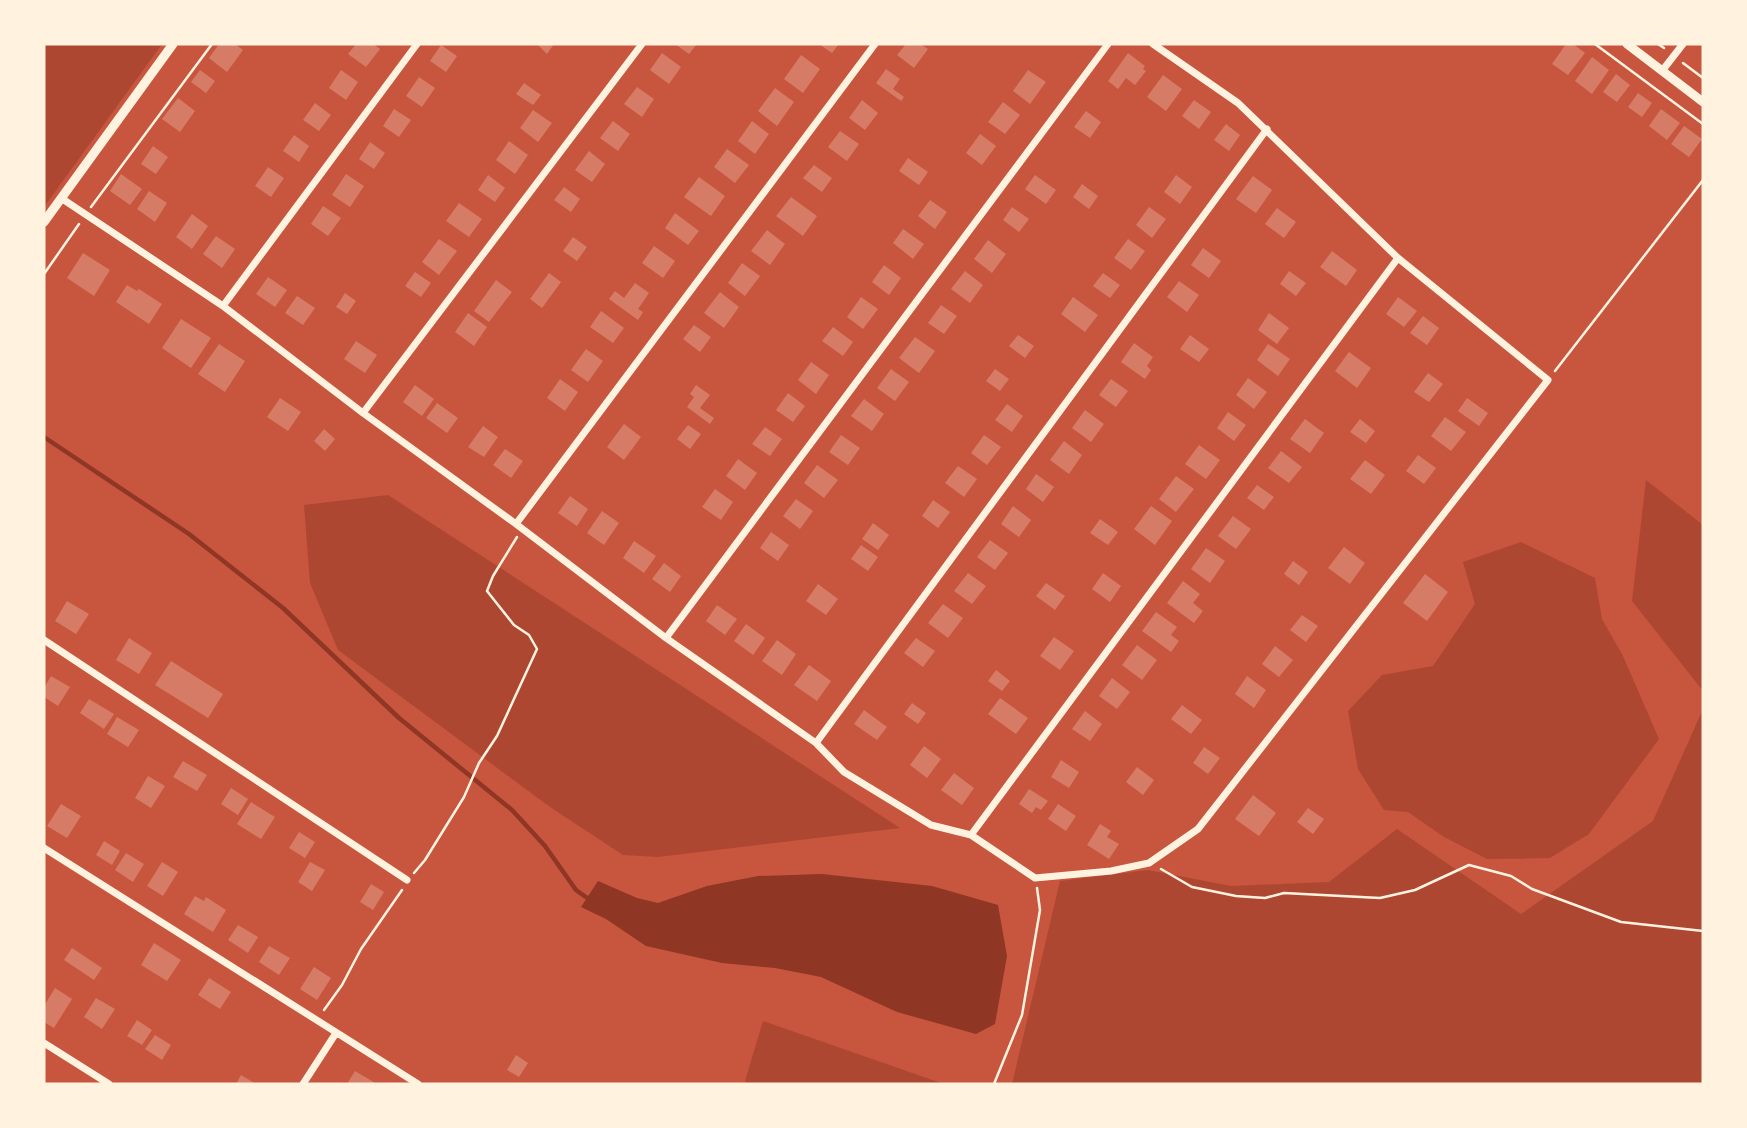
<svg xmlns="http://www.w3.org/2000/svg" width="1747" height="1128" font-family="'Nunito Sans',sans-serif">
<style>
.green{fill:#ae4732}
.water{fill:#8f3625}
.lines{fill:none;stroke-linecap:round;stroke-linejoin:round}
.stream{stroke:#8f3625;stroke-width:4.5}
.building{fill:#d67c66}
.path{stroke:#fff3e0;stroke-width:2.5}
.minor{stroke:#fff3e0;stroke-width:7}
.tertiary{stroke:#fff3e0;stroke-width:9}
</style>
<rect width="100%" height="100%" fill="#c8553d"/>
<!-- green -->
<path class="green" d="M44,44H162L44,207Z
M1646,480L1703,525V691L1632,601Z
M388,495L900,828L658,857L623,855L550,807L338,650L310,583L304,505Z
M1521,542L1595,578L1602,619L1623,656L1659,739L1589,834L1550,858L1487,859L1444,837L1408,812L1384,810L1358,769L1348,711L1382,675L1433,666L1475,604L1463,562Z
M1703,709V1084H1012L1060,881L1148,870L1231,886L1329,882L1397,829L1521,914L1653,821Z
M763,1021L944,1084H748L745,1081Z"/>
<!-- water -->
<path class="water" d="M822,874L932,886L998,905L1007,956L995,1024L976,1034L897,1012L821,977L775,968L722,963L646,946L606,919L581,907L598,881L637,898L658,903L707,886L758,876Z"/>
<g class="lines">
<!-- stream -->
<path class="stream" d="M44,437L189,534L283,608L399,718L512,810L545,846L576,890L590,900"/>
</g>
<!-- building -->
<path class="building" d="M219,44H235L243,50L227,72L209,58Z
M356,44H373L380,49L366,67L348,54Z
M537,44H554L547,54Z
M675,44H697L689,54Z
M819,44H839L832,53Z
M906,44H920L928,49L914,68L897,55Z
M1566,44H1573L1585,53L1568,75L1552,64Z
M441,45L457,56L446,72L430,61Z
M662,53L681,67L669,84L650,70Z
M1128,53L1145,66L1143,69L1146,71L1135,85L1126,78L1118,89L1108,81Z
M801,55L820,69L803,93L784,79Z
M1592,57L1609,70L1592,94L1575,81Z
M886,69L900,79L893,89L904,97L901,101L876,83Z
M200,70L215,81L206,93L191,82Z
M341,70L358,82L346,100L329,88Z
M1028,70L1046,82L1030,104L1013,91Z
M1616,74L1630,85L1617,102L1603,92Z
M1163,75L1182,89L1166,111L1147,97Z
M419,77L435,88L422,107L406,96Z
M524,83L541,95L533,105L516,94Z
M637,87L654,99L642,117L624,104Z
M775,88L794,102L777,126L758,111Z
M1638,93L1652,103L1642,117L1628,107Z
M178,98L195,111L180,132L162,119Z
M862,100L878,113L865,130L849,118Z
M1194,100L1211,112L1199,129L1182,116Z
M1003,102L1020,115L1005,134L988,122Z
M315,103L331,115L319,131L303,120Z
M394,109L411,120L399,137L383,126Z
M1661,109L1680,123L1667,140L1649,126Z
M533,110L552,123L538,142L520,128Z
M1086,111L1101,122L1090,138L1074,127Z
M613,121L630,134L618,151L600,138Z
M752,121L769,134L755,154L738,141Z
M1226,124L1240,135L1229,151L1214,140Z
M1684,126L1702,139L1689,157L1671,144Z
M840,131L859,144L847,161L828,147Z
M980,134L996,146L982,165L966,153Z
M294,135L309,146L299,162L283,151Z
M509,141L528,155L515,174L496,160Z
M370,142L385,153L374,169L359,159Z
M153,146L168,157L156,174L141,164Z
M727,149L749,165L735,183L714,167Z
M589,151L605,164L592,182L575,170Z
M908,158L928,172L919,185L899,171Z
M814,165L832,178L822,192L803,178Z
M268,167L284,178L271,197L255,186Z
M121,174L142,189L130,205L110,191Z
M346,174L364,186L350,207L332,195Z
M488,175L505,188L495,202L478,190Z
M1035,175L1056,190L1046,204L1025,189Z
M1176,175L1192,187L1180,204L1164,192Z
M1253,176L1272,190L1256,213L1236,199Z
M699,177L725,196L711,216L684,197Z
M1082,184L1098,196L1089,209L1073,197Z
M564,187L580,199L571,212L554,200Z
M149,191L167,203L155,222L137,209Z
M791,197L817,216L803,236L776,216Z
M930,200L947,212L935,229L918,216Z
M459,203L482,219L469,237L446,221Z
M323,206L341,218L328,236L311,224Z
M1012,207L1029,219L1019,232L1003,220Z
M1149,207L1166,219L1152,238L1136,225Z
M1277,208L1296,222L1284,238L1265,224Z
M675,213L699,231L688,245L665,228Z
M192,214L208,226L192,249L176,237Z
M903,229L924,244L913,259L893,243Z
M767,230L785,244L770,265L751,251Z
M216,236L235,249L222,268L203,254Z
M573,237L587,247L577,261L563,251Z
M439,239L457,251L439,275L422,262Z
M1128,239L1145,251L1131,270L1114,258Z
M988,240L1006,254L992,273L974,259Z
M654,246L675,261L663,278L642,263Z
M1203,248L1221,261L1209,278L1191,265Z
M1332,251L1357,270L1346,286L1320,267Z
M83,253L110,270L94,296L67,278Z
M742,263L760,276L745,296L728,283Z
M884,265L901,278L889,295L872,282Z
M965,271L983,285L970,303L951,289Z
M1289,271L1306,283L1296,296L1280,284Z
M415,272L431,283L421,297L405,286Z
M549,273L561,282L542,308L530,299Z
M1103,273L1120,285L1110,298L1093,286Z
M268,277L287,290L275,307L256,294Z
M496,280L512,292L489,322L474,311Z
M1179,281L1199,295L1187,312L1167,297Z
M635,283L649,293L638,309L643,312L638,320L609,299L615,291L624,298Z
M127,285L137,291L139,289L162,304L149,324L116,302Z
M720,292L739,307L724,328L704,313Z
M345,293L356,301L347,314L336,307Z
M297,296L315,308L303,325L285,313Z
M861,297L878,309L863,329L847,317Z
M1073,297L1098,315L1085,332L1061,314Z
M1398,297L1417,311L1404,327L1386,314Z
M941,305L957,316L944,334L928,323Z
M601,311L624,328L613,343L590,327Z
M468,313L487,327L474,346L455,332Z
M1269,313L1289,328L1277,344L1258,330Z
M1423,316L1439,328L1427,345L1410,333Z
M181,319L211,338L191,368L162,348Z
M694,325L711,337L700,352L683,339Z
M833,327L853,342L843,356L822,341Z
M1018,335L1034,346L1025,358L1009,346Z
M1190,335L1209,349L1199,362L1180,349Z
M915,337L935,351L919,373L899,358Z
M356,341L377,355L365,373L344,359Z
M1134,343L1153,357L1147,366L1151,370L1145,379L1121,362Z
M219,344L245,361L225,392L198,374Z
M1268,344L1290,359L1278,376L1257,360Z
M586,349L603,361L588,382L571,370Z
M1349,352L1371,368L1357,388L1335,371Z
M811,362L829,375L816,394L798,380Z
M891,369L909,382L895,401L877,388Z
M995,369L1009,379L1000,391L986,381Z
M1428,373L1443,384L1429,402L1414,392Z
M1248,378L1267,392L1254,409L1236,395Z
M560,379L578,392L565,411L547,398Z
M1111,379L1128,391L1116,407L1099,395Z
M415,385L434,399L422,416L403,402Z
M696,385L710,395L700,408L714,418L710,424L687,407L694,397L690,394Z
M788,393L805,406L793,422L776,410Z
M280,398L301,412L288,431L267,417Z
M1467,398L1488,413L1479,426L1458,411Z
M864,399L884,414L872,431L851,416Z
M437,403L458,418L447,433L426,418Z
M1007,404L1023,416L1012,432L995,420Z
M1085,410L1104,424L1091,442L1072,428Z
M1228,412L1246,425L1234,441L1217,428Z
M1445,417L1466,432L1451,451L1431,436Z
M1305,419L1324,433L1310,453L1290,439Z
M1360,419L1375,431L1366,443L1350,432Z
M624,424L641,437L624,460L607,447Z
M688,425L701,434L690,449L677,439Z
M483,426L498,437L484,457L468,447Z
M765,427L782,439L770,456L752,444Z
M324,429L335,439L325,451L314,441Z
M841,435L860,448L848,465L829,452Z
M984,435L1001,447L987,465L971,453Z
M1064,441L1082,455L1069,474L1050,460Z
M1199,445L1220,460L1206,479L1185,464Z
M505,449L523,461L511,478L493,465Z
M1281,451L1302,467L1289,483L1268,468Z
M1418,455L1436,468L1424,484L1406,471Z
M738,459L757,473L745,490L726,476Z
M1365,460L1385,475L1371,494L1350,479Z
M817,465L838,480L824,498L804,483Z
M958,466L977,479L964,497L945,483Z
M1036,474L1054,487L1043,502L1026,489Z
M1176,476L1194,489L1176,512L1159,499Z
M1257,485L1274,497L1264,510L1247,498Z
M715,489L733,502L721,520L702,507Z
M570,496L588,509L577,526L558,513Z
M796,499L813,511L800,529L783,516Z
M933,500L950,512L938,528L922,516Z
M1013,506L1031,520L1019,537L1001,524Z
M1151,506L1172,521L1155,545L1134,529Z
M602,511L619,523L604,545L587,533Z
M1233,516L1251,529L1236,549L1218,536Z
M1100,519L1118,532L1108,545L1090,533Z
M873,523L889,535L878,550L862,539Z
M771,532L789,545L778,561L760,548Z
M990,540L1008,553L995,570L977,557Z
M634,541L656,556L644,573L623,558Z
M861,545L878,557L868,571L851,559Z
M1344,547L1365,563L1350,584L1328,568Z
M1206,548L1225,561L1210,583L1191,569Z
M1293,561L1308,572L1299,585L1284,574Z
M664,563L681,576L670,592L652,579Z
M968,573L986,586L972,604L954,591Z
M1103,573L1121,586L1110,602L1092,589Z
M1425,574L1448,592L1427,621L1403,603Z
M1183,581L1200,594L1193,603L1203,611L1194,623L1167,603Z
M1046,583L1065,596L1055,610L1036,596Z
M818,584L838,599L826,615L806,601Z
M67,601L89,614L76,634L55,621Z
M943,604L963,618L948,638L928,623Z
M717,605L737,619L725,635L706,621Z
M1156,612L1177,627L1171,635L1179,641L1171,652L1142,631Z
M1302,615L1318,626L1306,642L1290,630Z
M746,624L765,638L753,655L734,641Z
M1054,637L1074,651L1060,670L1040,656Z
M129,638L152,653L139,674L116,660Z
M916,638L935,651L923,667L904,653Z
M777,640L796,654L782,675L762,661Z
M1137,645L1157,660L1142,680L1122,665Z
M1275,646L1293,660L1279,677L1262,664Z
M171,661L223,694L208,718L155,685Z
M809,665L831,681L817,701L794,685Z
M996,670L1010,681L1002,691L988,681Z
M51,676L70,687L58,706L44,697V688Z
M1247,676L1266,690L1254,708L1235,694Z
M1112,678L1130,692L1117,709L1099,696Z
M1000,698L1028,718L1016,734L988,714Z
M89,699L114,714L104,729L80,713Z
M912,703L926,713L918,724L904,714Z
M1182,705L1202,720L1191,734L1171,719Z
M864,710L887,727L877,740L854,724Z
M1085,711L1102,724L1090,741L1072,729Z
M117,717L139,730L128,747L107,734Z
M924,746L941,759L927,778L910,765Z
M1204,747L1220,758L1208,774L1193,763Z
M1061,760L1079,772L1069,788L1051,777Z
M183,761L207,775L197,791L173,777Z
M1137,767L1154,780L1143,795L1126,782Z
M954,773L974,788L962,805L941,790Z
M148,776L165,786L151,808L135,798Z
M231,788L248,799L238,815L221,804Z
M1029,789L1048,801L1041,810L1036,807L1032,813L1019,804Z
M1253,795L1276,813L1259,836L1235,819Z
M251,802L275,817L261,839L237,824Z
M61,804L81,816L67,838L47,826Z
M1058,804L1076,816L1066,831L1048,819Z
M1308,808L1324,819L1313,834L1297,822Z
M1100,824L1111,831L1107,837L1119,844L1109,859L1087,845Z
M299,832L315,842L305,858L289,848Z
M104,841L120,851L112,865L96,855Z
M126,853L144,864L133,882L115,870Z
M162,862L178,872L163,896L147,886Z
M310,862L325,870L312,891L298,882Z
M371,884L384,892L373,910L360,902Z
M195,896L204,901L206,897L226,910L213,932L184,914Z
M238,925L258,937L248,953L228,940Z
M154,943L181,960L167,981L141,965Z
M269,946L290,958L279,975L259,962Z
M72,948L102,968L94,980L64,960Z
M314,967L331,978L317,1000L300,989Z
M209,978L231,992L220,1009L198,995Z
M55,988L72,999L54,1028L44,1022V1006Z
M96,998L115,1009L102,1029L84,1017Z
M137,1020L152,1030L142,1045L127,1036Z
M155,1035L171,1045L162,1060L145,1049Z
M516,1055L528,1063L519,1077L507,1070Z
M355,1071L377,1084H347Z
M241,1075L256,1084H236Z"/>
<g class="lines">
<!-- path -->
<path class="path" d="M1595,44L1703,124
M1658,44L1664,48
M1683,63L1703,78
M91,207L212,44
M44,274L79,224
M1555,371L1703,180
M1161,869L1192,887L1236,896L1265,898L1284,893L1380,898L1415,890L1469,865L1511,876L1532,889L1621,922L1703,931
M414,873L425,860L464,797L479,763L497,736L537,649L529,635L514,625L487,591L493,576L517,537
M324,1010L342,985L361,949L402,890
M994,1084L1022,1015L1040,910L1037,888"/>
<!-- minor -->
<path class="minor" d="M1662,71L1683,44
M61,198L223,306L363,413L516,524L666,638L816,743L844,772L931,825L971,835L1035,878L1111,871L1149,863L1198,829L1548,380L1398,258L1238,103L1153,44
M223,306L417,44
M363,413L642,44
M516,524L875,44
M666,638L1108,44
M44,640L407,880
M816,743L1267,129
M971,835L1398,258
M44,848L418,1084
M44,1043L109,1084
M303,1084L336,1033"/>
<!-- tertiary -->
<path class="tertiary" d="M1627,44L1703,102
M44,222L173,44"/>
</g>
<!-- border -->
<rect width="1747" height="1128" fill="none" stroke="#fff3e0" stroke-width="91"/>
</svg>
